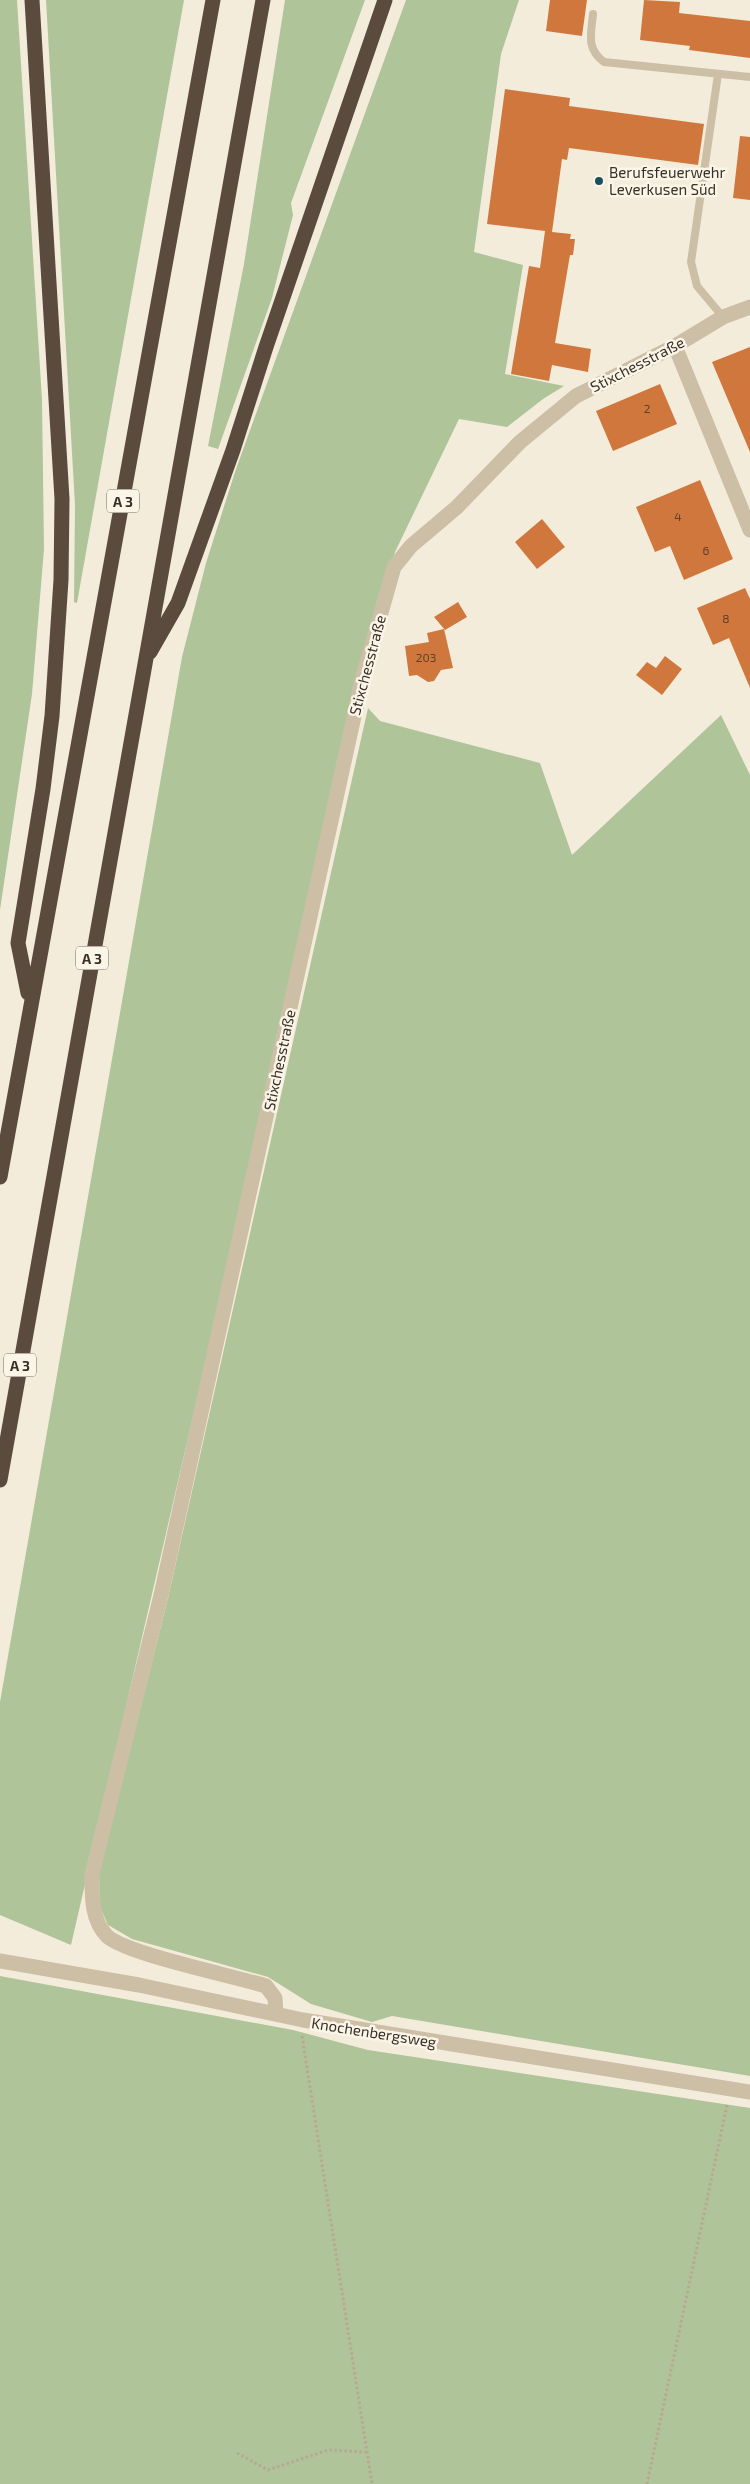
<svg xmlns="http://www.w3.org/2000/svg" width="750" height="2484" font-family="'Exo 2',sans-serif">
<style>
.green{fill:#afc499}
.building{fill:#d0773d}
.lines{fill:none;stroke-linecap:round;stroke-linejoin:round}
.path{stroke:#b9a890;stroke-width:3;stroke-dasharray:2.5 2.5;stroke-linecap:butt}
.lane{stroke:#cdbea6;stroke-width:8}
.street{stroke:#cdbea6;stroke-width:15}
.highway{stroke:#5a4b3e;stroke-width:15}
.poi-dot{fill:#194f5e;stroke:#fbf5e8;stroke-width:2}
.labels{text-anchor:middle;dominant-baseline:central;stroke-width:5;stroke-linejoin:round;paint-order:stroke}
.number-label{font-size:12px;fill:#5e412c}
.shield{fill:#fbf5e8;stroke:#726a61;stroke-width:1}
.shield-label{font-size:14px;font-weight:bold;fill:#382f27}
.poi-label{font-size:15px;fill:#382f27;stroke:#fbf5e8;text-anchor:start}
.street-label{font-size:15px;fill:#382f27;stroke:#fbf5e8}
</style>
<rect width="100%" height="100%" fill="#f4ecdb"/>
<!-- green -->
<path class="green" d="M0,0H17L42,400L44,549L32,694L0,910Z
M46,0H184L77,603L74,602L75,505Z
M285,0H365L291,203L293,215L272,298L218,449L208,446L244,264Z
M406,0H519L501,54L474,252L523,265L505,374L564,386L543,399L507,427L459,419L395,552L357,680L233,1243L71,1945L0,1915V1702L182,657L206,563L236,469Z
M368,708L380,721L540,763L572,855L721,715L750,775V2076L392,2016L372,2022L311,2004L268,1977L132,1939L108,1925L100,1907L99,1874L168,1598Z
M0,1976L293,2030L368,2050L750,2108V2484H0Z"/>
<!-- building -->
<path class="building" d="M550,0H587L582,36L546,31Z
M644,0L680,2L679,13L750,21V58L689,50L690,46L640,40Z
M505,89L570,98L569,106L704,124L698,165L569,148L567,160L562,159L552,232L571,234L570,239H575L573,255H570L555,343L591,349L588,372L552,365L549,381L511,374L529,266L540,268L545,231L487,224Z
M740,136L750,137V200L733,198Z
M750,347V452L712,362Z
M660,384L677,424L613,451L596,411Z
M700,480L733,559L684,580L670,546L655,552L636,507Z
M542,519L565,547L537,569L515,542Z
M745,588L750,599V688L729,638L713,645L697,608Z
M458,602L467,617L445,630L434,617Z
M444,629L453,668L441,670L434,681L428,682L417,675L409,676L405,646L429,642L427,633Z
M665,656L682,669L662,695L636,675L647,662L656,668Z"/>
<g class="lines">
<!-- path -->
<path class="path" d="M302,2036L372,2484
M237,2453L268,2470L328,2450L366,2452
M647,2484L727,2105"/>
<!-- lane -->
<path class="lane" d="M593,14C591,34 586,49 604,62L750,77
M718,74L691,262L697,286L723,317"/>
<!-- street -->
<path class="street" d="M675,346L750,530
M0,1961L139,1985L303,2020L750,2092
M276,2014L275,1998L266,1986C234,1976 126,1954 107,1936C91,1920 92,1895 92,1874L161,1595L362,680L394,567L411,546L457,507L520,442L576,396L675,346L723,317L750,307"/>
<!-- highway -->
<path class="highway" d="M150,652L178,603L233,450L266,347L385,0
M28,993L18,943L43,789L52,716L61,580L62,499L32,0
M0,1177L213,0
M0,1480L263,0"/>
</g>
<!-- markers -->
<circle class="poi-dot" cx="599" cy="181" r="5"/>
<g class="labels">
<!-- number labels -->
<g class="number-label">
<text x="647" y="408">2</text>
<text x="678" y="516">4</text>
<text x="706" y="550">6</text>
<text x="726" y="618">8</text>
<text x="426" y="657">203</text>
</g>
<!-- shield labels -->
<g class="shield">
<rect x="107" y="489.5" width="32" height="23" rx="4"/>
<rect x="76" y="946.5" width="32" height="23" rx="4"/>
<rect x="4" y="1353.5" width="32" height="23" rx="4"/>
</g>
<g class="shield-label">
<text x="123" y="501">A 3</text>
<text x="92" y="958">A 3</text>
<text x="20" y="1365">A 3</text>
</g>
<!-- poi labels -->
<g class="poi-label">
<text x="609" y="172">Berufsfeuerwehr<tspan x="609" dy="17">Leverkusen Süd</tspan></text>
</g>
<!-- street labels -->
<g class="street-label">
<text transform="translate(637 364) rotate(-27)">Stixchesstraße</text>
<text transform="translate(367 665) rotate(-75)">Stixchesstraße</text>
<text transform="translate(279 1060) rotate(-78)">Stixchesstraße</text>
<text transform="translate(374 2032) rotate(9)">Knochenbergsweg</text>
</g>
</g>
</svg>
